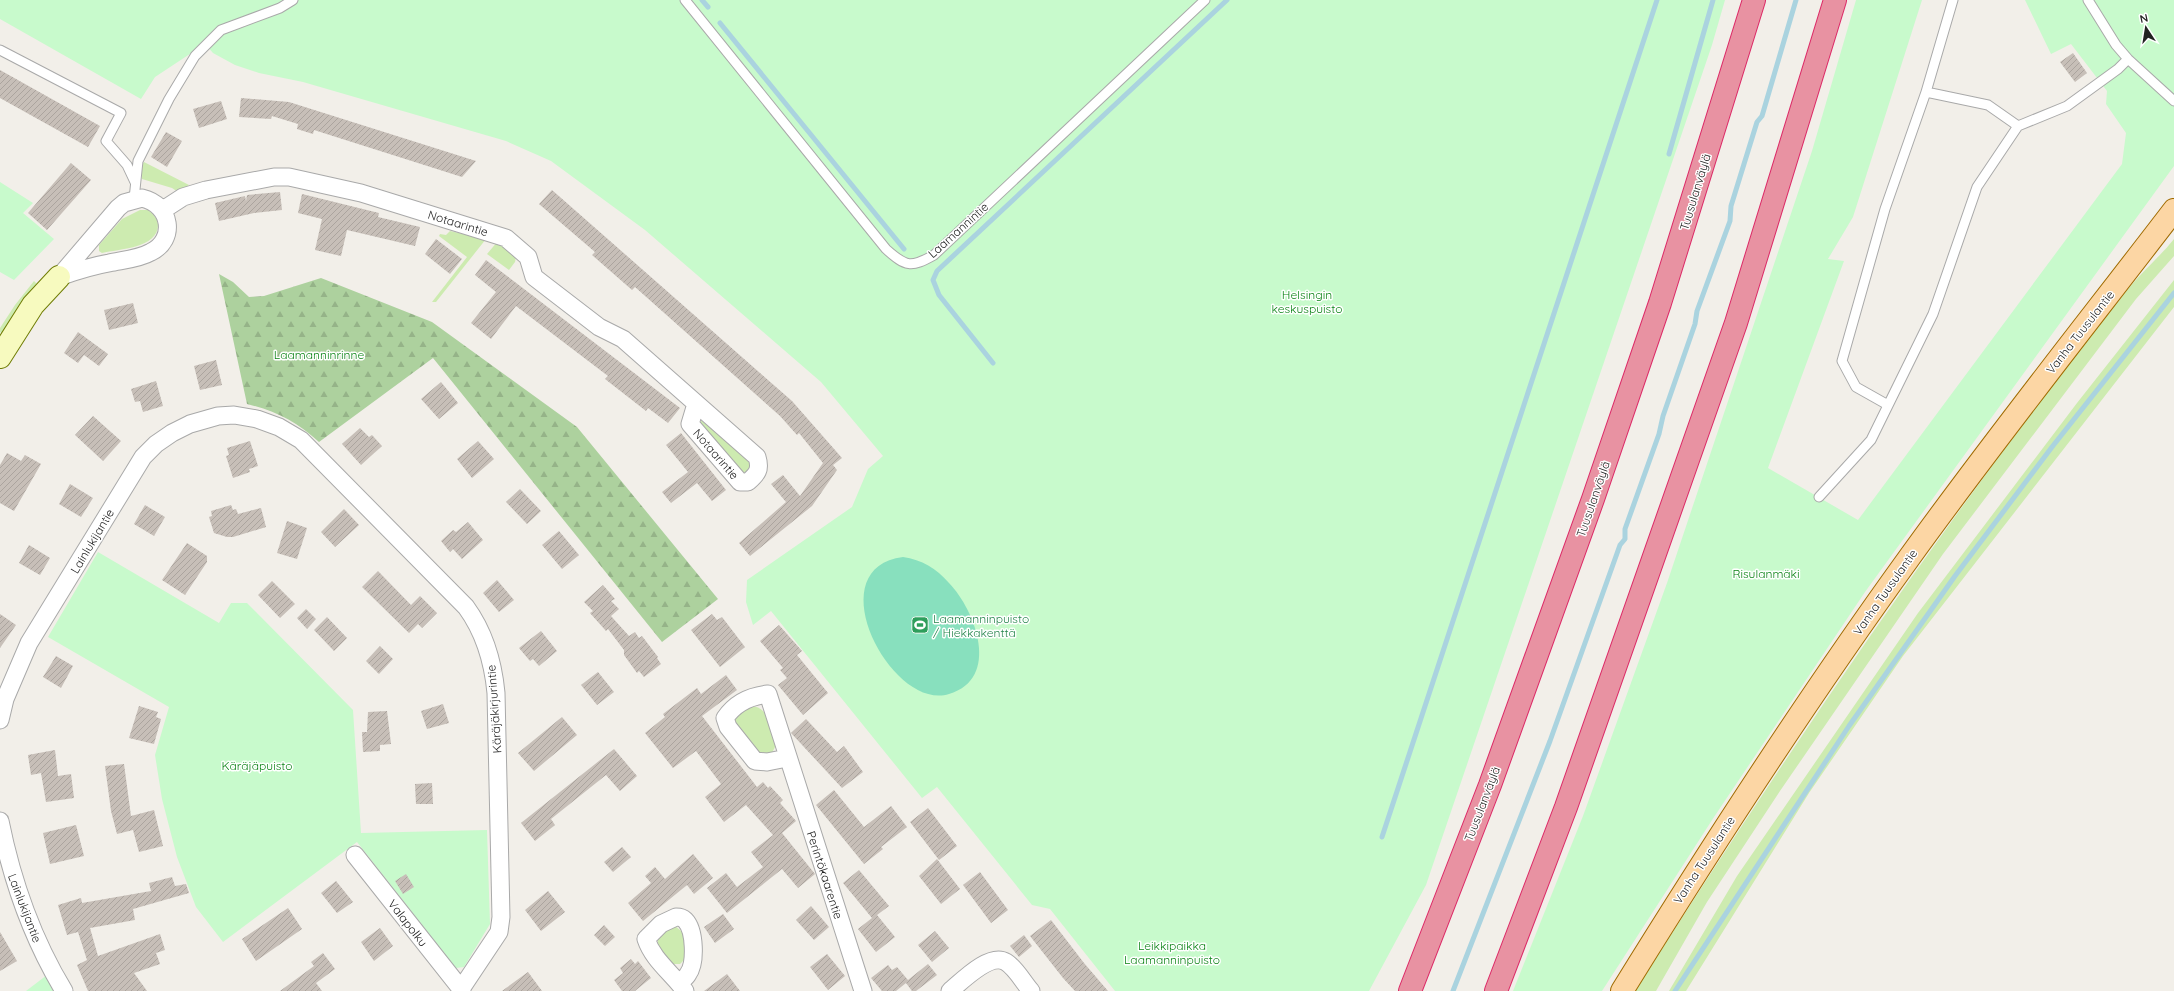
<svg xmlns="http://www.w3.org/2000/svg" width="2174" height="991" font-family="Quicksand,sans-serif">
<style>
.grass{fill:#cdebb0}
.forest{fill:url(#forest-firs)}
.park{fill:#c8facc}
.pitch{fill:#88e0be}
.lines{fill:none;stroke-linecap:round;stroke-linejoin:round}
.stream{stroke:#aad3df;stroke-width:5}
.building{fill:url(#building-hatch)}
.lane-casing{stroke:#a9a9a9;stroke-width:11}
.street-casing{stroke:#a9a9a9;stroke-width:19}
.secondary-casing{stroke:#707d05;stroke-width:24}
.primary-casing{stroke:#a06b00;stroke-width:24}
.highway-casing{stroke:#dc2a67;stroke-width:24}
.lane{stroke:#fff;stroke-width:9}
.street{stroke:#fff;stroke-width:17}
.secondary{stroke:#f7fabf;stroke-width:22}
.primary{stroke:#fcd6a4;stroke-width:22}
.highway{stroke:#e892a2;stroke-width:22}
.labels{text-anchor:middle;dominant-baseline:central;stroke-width:3;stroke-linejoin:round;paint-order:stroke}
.street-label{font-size:12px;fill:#222;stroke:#fff}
.park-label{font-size:12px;fill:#0c8416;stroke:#fff}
.leisure-label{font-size:12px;fill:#27864d;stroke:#fff;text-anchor:start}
</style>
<defs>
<pattern id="forest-firs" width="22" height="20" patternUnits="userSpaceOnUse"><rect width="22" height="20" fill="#add19e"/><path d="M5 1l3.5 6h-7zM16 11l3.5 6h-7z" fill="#95b388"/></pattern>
<pattern id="building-hatch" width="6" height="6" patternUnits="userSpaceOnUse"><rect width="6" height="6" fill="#c7bfb8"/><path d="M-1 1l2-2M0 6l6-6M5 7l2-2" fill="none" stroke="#aba49e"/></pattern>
</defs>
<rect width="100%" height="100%" fill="#f2efe9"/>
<!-- grass -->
<path class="grass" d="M144,162L189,185L178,192L172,188L142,179L140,168Z
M140,210H148C153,214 158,218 158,225C158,248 119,249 102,253L99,251V245L122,219Z
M450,231L486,239L436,302H432L467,257L439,236L440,234L446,235Z
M2174,239V256L2136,299L1943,554L1780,791L1707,902L1656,991H1635C1788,751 1947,516 2124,294C2139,274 2159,258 2174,239Z
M498,241L516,257L515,262L509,270L487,254Z
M2174,280V307L1903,656L1809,793L1686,991H1669L1737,876L1918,613L2077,403Z
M34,281L38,285L4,335L0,332V328L15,305Z
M701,420L751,463L747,473L740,472L701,423Z
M750,706C770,706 772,730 776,745L772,753L761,756L734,721L736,716Z
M675,926L685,934V959L680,964H672L657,946L659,934Z"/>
<!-- forest -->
<path class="forest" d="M219,274L233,282L249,297L264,296L321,278L432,322L577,427L718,599L662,642L433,358L319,442C297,422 276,411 247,404Z"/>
<!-- park -->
<path class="park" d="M0,0H1725L1712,45L1426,885L1369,991H1115L1050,909L1032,905L937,787L922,798L771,611L753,625L746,602L747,580L852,507L868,469L883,456L821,382L645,230L551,161L506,141L303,82L259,73L235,65L213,53L205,44L155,77L141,99L0,19Z
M1856,0H1922L1853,217L1828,259L1844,261L1768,468L1858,520L2122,164L2126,133L2106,104L2107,91L2071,44L2051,54L2025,0H2174V166L1865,592L1714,817L1602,991H1513L1583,816L1667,583L1812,151Z
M0,182L33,203L23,213L54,239L14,280L0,272Z
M98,552L219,623L231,603H247L353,710L361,833L487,830L490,924L464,967L456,968L357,842L223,942L196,907L177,857L162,799L155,755L169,707L48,637Z
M47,975L57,991H26Z"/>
<!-- pitch -->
<path class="pitch" d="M903,557C922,560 936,568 949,583C976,611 1001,679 949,694C892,712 816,568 903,557Z"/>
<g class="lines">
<!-- stream -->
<path class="stream" d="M702,0L708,7
M720,23L904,249
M1669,154L1713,0
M993,363L939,295L933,280L937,271L1227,0
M1382,837L1657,0
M1453,991L1550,741L1620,545L1625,539V529L1659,434L1663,416L1695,324L1697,311L1730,221L1731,206L1757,122L1762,116L1796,0
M1675,991L1849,726L1955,576L2052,447L2174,293"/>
</g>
<!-- building -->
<path class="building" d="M2073,53L2087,73L2075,82L2060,62Z
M0,70L100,126L88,147L0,98Z
M241,98L289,102L476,161L462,177L314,130L313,134L297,129L298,124L272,116L271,119L239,117Z
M221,101L227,119L199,128L193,109Z
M166,132L182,141L167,167L151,157Z
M71,163L91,180L47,230L28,213Z
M552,190L792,401L842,458L833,465L837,470L812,506L750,556L739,543L786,502L771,484L783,475L800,496L823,463L799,433L797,435L780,416L635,287L632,290L592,255L595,252L539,204Z
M280,192L282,210L254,213L219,221L215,203L245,196L246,201L247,195Z
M302,194L379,213L378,217L420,227L415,246L347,230L341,256L315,250L322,219L298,213Z
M436,239L462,259L450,274L425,254Z
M486,260L680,408L668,423L648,408L646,411L605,379L608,376L516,306L491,339L471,323L496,292L475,275Z
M133,303L138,323L109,330L104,310Z
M78,332L108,354L99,366L84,355L78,363L64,353Z
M216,360L222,385L200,390L194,366Z
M156,381L163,406L143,412L140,401L135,402L131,389Z
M441,382L458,403L439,419L421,399Z
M93,416L121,441L103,461L75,435Z
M360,428L369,437L372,435L382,446L361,465L342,444Z
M681,433L726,490L712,501L697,483L671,503L662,492L688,472L666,445Z
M250,441L258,466L249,469L250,472L233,478L226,456L229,455L227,448Z
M478,441L494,459L472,478L457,459Z
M7,453L21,461L25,455L41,464L14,511L0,503V465Z
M70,484L93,498L81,517L59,504Z
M520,489L541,511L527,524L506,502Z
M145,505L165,517L154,536L134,524Z
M231,505L233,510L236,509L238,514L261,508L266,527L233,537H227L214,533L209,517L212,516L211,511Z
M344,509L359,525L335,547L321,532Z
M287,521L307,528L297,559L277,553Z
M468,522L483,540L462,559L453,549L450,552L441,541L453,530L456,532Z
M559,531L579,555L562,569L542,545Z
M187,543L207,556V562L185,595L162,580Z
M29,545L50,558L40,575L19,563Z
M378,571L411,605L420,596L437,613L422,628L418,624L409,633L362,587Z
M497,580L514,600L499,612L483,593Z
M272,581L295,604L280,618L258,595Z
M603,585L615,599L611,601L619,609L611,616L629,636L635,632L639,638L642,636L658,657L657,658L661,664L644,677L639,671L637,673L624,655V650L608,629L606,631L590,613L593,611L584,602Z
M306,609L316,619L307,629L297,618Z
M0,614L16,625L0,648Z
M712,614L717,620L722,617L745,647L720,667L691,630Z
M327,617L347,638L334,651L314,630Z
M779,625L802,651L797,655L828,693L803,715L778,685L787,678L780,670L783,668L760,641Z
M541,631L557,651L539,666L533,659L530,661L519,648Z
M380,646L393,659L379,674L366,661Z
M56,656L73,666L61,688L43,677Z
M598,672L614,692L597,705L581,685Z
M726,675L737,690L702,716L757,787L763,782L768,788L770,786L783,800L780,803L796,821L782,833L815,874L798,888L782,869L727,913L707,888L726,873L737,887L763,867L751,852L773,835L746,805L724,822L705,797L721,784L696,751L673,768L645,733L665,717L663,714L697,688L701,694Z
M443,704L449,723L427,729L421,711Z
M139,706L158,712L156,717L161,719L154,744L129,738Z
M387,711L391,744L380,745V751L363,752L362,732H367L368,712Z
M562,717L577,735L534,771L518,753Z
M806,719L837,752L844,746L863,772L842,788L791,733Z
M614,749L637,776L620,791L606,775L551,819L555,825L535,841L521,823Z
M55,750L58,776L71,774L74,798L46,802L41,773L31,775L28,755Z
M124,764L131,816L154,810L163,846L139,852L133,830L117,834L111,811L105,766Z
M432,783L433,804H416L415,784Z
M834,790L864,827L891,806L907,827L881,847L883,849L864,864L816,805Z
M928,808L957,846L939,860L910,822Z
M76,825L84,856L50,864L43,833Z
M622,847L631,857L613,872L604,862Z
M693,854L713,878L694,894L687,885L643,921L628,903L651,883L645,876L655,867L665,879Z
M937,859L960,889L941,904L919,876Z
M859,870L889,906L877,915L895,937L876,952L858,929L872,918L843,883Z
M980,872L1008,910L991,923L963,885Z
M406,874L414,887L403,894L395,881Z
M172,877L175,886L186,884L189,893L133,909L135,920L90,928L98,956L160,934L165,950L156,953L160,964L134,973L147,991H88L77,965L87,960L78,932L67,935L58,905L81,898L82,903L151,891L149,883Z
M336,881L353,902L337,913L321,893Z
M548,891L565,912L541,931L525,910Z
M811,906L829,927L814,940L796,920Z
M288,908L302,929L256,961L242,939Z
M723,914L734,929L715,943L704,927Z
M1051,920L1084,963L1108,991H1075L1063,978L1030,936Z
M604,925L615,937L605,946L594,935Z
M380,928L393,946L374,961L361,942Z
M935,931L949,948L932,962L918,945Z
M0,932L17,961L0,971Z
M1024,935L1032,946L1019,957L1010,946Z
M323,953L335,969L316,983L322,991H280L314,966L311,962Z
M827,954L845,976L828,990L810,967Z
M631,959L635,964L638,961L651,978L635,991H622L614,980L623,973L620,968Z
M928,964L937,975L916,991H912L906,983L896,991H882L871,978L888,965L892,970L897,967L908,980Z
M528,972L542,991H502Z
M727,974L740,991H704Z"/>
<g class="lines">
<defs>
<path id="lane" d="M685,0L886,249C906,267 911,268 934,255L1205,0
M2088,0L2116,45L2128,59L2174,101
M0,50L121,113L106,141L127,165L135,182
M1926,92L1988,105L2018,126L2067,106L2118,69L2128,59
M134,199L138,161L169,99L195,56L221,30L280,8L293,0
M1888,405L1856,387L1842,361L1885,209L1926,92L1953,0
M1819,497L1871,440L1933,314L1977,187L2018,126"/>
<path id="street" d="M142,198C172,205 176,240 151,252C139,259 123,260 109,263C92,266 76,271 59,277L118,208L124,203Z
M163,210L183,197L206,190L274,177H289L361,193L506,238L528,257L534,277L599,327L623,339L757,457C761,470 757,474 748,482H740L690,424L696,404
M0,720L5,699L29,643L143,457L156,444L172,433L190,424L218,416L234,415L257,419L279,427L301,440L466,607C485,633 493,661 496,693L501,917L499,932L461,989L462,991
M787,758L767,762L755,761L728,727L725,718C735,703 750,696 768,694L863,991
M0,821C12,881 32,938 64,991
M355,855L461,989
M679,983C682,980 686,978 688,974C696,963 695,930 685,920C683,918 679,917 676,917L661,924L646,939C653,960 672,973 685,991
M950,991C962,981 990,952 1006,962C1016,968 1023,982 1031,991"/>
<path id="secondary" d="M0,357L33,305L59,277"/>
<path id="primary" d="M1622,991C1713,844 1807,699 1909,558C1994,440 2085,326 2174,210"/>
<path id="highway" d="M1410,991L1490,785L1593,499L1660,303L1754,0
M1496,991L1566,807L1736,323L1835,0"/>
</defs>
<!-- lane casing -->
<use href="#lane" class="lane-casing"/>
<!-- street casing -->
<use href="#street" class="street-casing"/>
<!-- secondary casing -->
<use href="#secondary" class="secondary-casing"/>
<!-- primary casing -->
<use href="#primary" class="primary-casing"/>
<!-- highway casing -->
<use href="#highway" class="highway-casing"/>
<!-- lane -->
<use href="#lane" class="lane"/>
<!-- street -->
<use href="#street" class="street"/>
<!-- secondary -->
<use href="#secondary" class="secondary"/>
<!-- primary -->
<use href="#primary" class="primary"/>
<!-- highway -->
<use href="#highway" class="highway"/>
</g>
<!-- icons -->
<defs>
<symbol id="stadium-square" viewBox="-11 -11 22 22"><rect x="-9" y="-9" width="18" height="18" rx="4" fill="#2e9e5b" stroke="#fff"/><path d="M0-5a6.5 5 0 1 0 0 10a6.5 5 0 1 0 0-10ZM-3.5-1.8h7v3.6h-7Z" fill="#fff"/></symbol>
</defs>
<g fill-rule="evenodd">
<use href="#stadium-square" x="910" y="615" width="20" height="20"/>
</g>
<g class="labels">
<!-- street labels -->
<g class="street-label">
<text transform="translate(1695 192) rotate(-73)">Tuusulanväylä</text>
<text transform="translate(458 223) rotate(17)">Notaarintie</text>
<text transform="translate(958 230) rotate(-42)">Laamannintie</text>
<text transform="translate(2080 332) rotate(-52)">Vanha Tuusulantie</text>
<text transform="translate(716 454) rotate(49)">Notaarintie</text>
<text transform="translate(1593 499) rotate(-71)">Tuusulanväylä</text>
<text transform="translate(92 541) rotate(-59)">Lainlukijantie</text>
<text transform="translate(1885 592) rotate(-55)">Vanha Tuusulantie</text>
<text transform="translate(494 709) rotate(-94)">Käräjäkirjurintie</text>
<text transform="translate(1482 804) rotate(-69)">Tuusulanväylä</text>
<text transform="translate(1704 860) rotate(-57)">Vanha Tuusulantie</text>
<text transform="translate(825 875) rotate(72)">Perintökaarentie</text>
<text transform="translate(25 908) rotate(69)">Lainlukijantie</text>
<text transform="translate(408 923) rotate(52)">Valapolku</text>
</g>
<!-- park labels -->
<g class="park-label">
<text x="1307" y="294">Helsingin<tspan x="1307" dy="14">keskuspuisto</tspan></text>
<text x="319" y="354">Laamanninrinne</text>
<text x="1766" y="573">Risulanmäki</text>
<text x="257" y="765">Käräjäpuisto</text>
<text x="1172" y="945">Leikkipaikka<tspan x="1172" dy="14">Laamanninpuisto</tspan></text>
</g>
<!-- leisure labels -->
<g class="leisure-label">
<text x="933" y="618">Laamanninpuisto<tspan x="933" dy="14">/ Hiekkakenttä</tspan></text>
</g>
</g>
<!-- north arrow -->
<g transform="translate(2146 28) rotate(348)" stroke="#ffffff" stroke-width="3" paint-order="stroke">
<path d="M0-3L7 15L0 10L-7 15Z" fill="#222222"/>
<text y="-6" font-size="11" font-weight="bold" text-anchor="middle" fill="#222222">N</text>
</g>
</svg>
